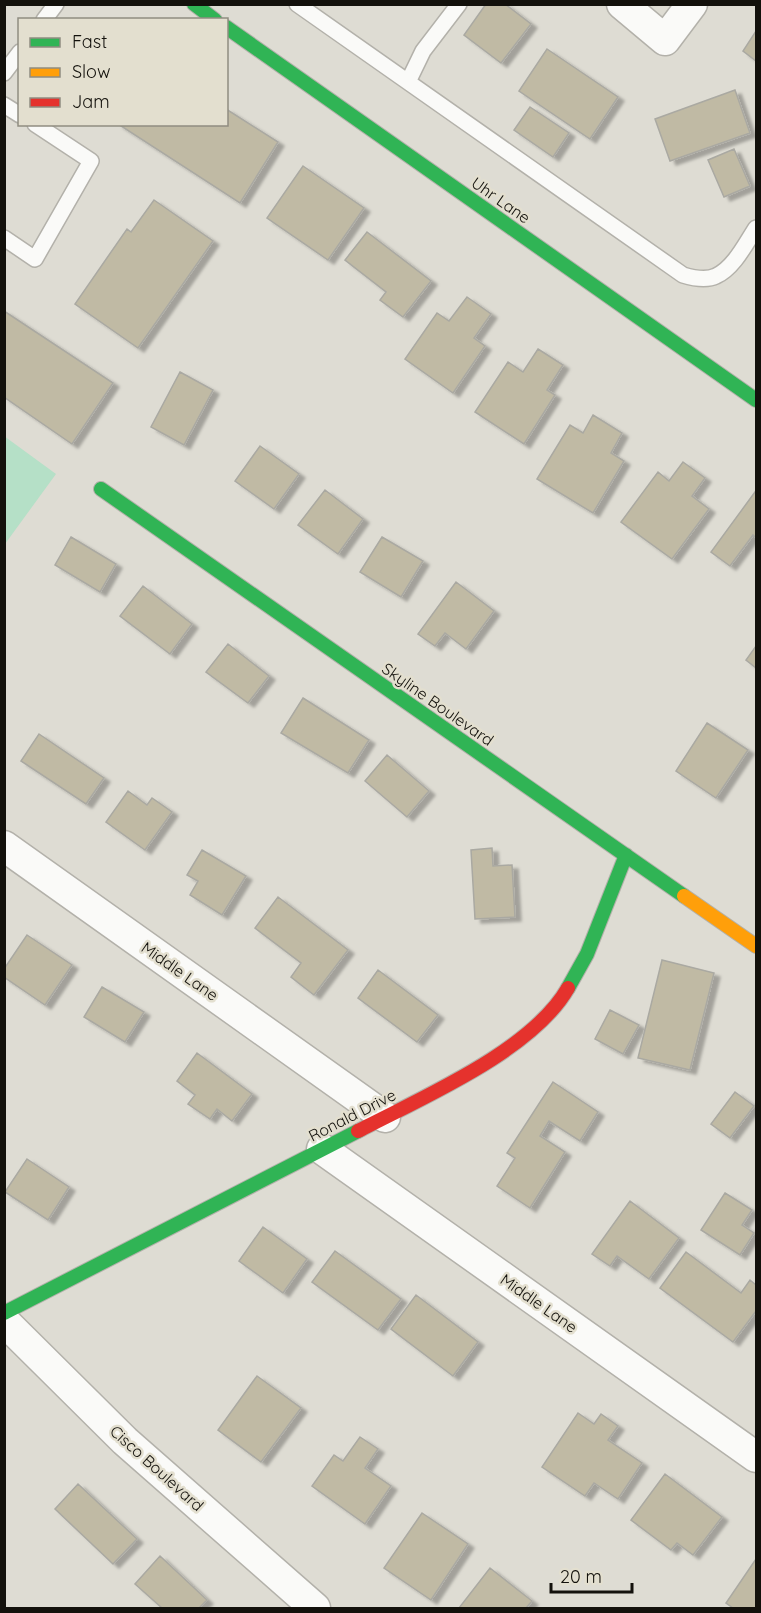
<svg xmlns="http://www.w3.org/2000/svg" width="761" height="1613" font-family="Quicksand,sans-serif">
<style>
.green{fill:#b5e0c7}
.building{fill:#c0baa4;stroke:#aaa9a2;stroke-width:1.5;filter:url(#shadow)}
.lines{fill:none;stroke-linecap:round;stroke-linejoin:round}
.lane-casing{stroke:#b3b1aa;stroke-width:18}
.street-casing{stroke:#b3b1aa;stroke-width:33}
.fast-casing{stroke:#b3b1aa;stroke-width:16}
.slow-casing{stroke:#b3b1aa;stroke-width:16}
.jam-casing{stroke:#b3b1aa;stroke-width:16}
.lane{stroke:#fafaf8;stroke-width:15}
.street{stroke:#fafaf8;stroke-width:30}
.fast{stroke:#30b455;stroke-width:14}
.slow{stroke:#ff9f0a;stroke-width:14}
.jam{stroke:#e5322d;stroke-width:14}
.labels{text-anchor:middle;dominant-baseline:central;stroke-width:5;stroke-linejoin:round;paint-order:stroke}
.street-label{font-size:16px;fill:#13110c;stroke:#e3dfcf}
</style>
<defs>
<filter id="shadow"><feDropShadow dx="6" dy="4" stdDeviation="1.5" flood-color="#0004"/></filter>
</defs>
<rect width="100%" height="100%" fill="#dedcd3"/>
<!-- green -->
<path class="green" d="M4,436L56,474L5,544H4Z"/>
<!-- building -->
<path class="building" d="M486,4H505L531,24L501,63L464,35Z
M756,31V61L743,51Z
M547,49L618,97L590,139L519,91Z
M735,90L750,133L670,161L655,119Z
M530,107L569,133L553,157L514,130Z
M226,109L278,142L240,203L118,124H226Z
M734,149L750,186L724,197L708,160Z
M303,166L364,208L328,260L267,218Z
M154,200L213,241L138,348L75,304L127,229L131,232Z
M367,232L431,281L403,317L380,300L386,292L345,260Z
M467,297L491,314L474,338L485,346L453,393L405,359L437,313L449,321Z
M4,311L113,383L72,444L4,397Z
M538,349L563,365L547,390L555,395L524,444L475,412L508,362L523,372Z
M180,372L213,390L184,445L151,427Z
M593,415L622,433L611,453L624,461L593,513L537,479L570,425L583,433Z
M260,446L299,474L274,509L235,481Z
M683,462L705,478L692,496L709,509L672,559L621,522L658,472L669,481Z
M325,490L363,519L338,554L298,525Z
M755,492L756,494V538L753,535L730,566L711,552Z
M71,537L116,564L100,592L55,565Z
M382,537L423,561L401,597L360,572Z
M456,582L494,611L466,649L445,633L435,646L418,634Z
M143,586L192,624L170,654L120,616Z
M228,644L269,676L248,703L206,672Z
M756,646V668L746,660Z
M303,698L369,740L348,773L281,733Z
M707,723L748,750L716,798L676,771Z
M39,734L104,778L86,804L21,761Z
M387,755L429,791L407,817L365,781Z
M128,791L147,805L152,798L172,812L145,850L106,822Z
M492,848L493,866L512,865L515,917L475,919L471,850Z
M202,850L246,876L222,915L190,895L198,881L187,875Z
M278,897L348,950L314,995L291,977L301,963L255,928Z
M27,935L72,965L45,1005L4,977V969Z
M662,960L714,973L690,1070L638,1058Z
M378,970L438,1015L417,1042L358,998Z
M102,987L144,1012L125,1042L84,1017Z
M610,1010L639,1025L623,1054L595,1039Z
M197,1053L252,1094L232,1121L217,1109L210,1119L188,1104L195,1095L177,1081Z
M553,1082L598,1112L580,1141L549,1121L540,1136L565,1152L530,1208L497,1186L515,1158L507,1153Z
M735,1092L754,1106L730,1138L711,1124Z
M27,1159L69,1187L48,1220L5,1192Z
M725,1193L752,1210L742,1225L754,1233L740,1255L701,1230Z
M630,1201L679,1238L649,1279L617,1256L610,1266L592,1254Z
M263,1227L307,1259L283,1293L239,1261Z
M335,1251L401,1299L378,1330L312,1282Z
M686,1252L741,1293L750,1280L756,1285V1311L733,1342L660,1288Z
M416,1295L478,1342L453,1376L391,1329Z
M257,1376L301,1408L261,1462L218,1430Z
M578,1413L594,1424L601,1414L618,1426L608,1440L642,1463L618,1499L594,1483L585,1496L542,1467Z
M360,1437L378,1449L365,1468L391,1486L365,1524L312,1486L334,1455L343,1461Z
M665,1474L722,1517L693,1555L677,1543L671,1550L631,1520Z
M78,1484L137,1539L113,1564L55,1509Z
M422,1513L468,1544L431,1600L384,1568Z
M160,1556L207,1600L199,1608H162L135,1584Z
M756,1559V1608H733L726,1603Z
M490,1568L532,1601L526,1608H459Z"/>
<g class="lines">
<defs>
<path id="lane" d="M297,4L683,275C693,278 706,281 716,276C734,268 746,243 756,228
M44,20L56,4
M4,73L20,52
M408,82L423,51L459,4
M4,105L20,115
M4,238L35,259L91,161L35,124"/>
<path id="street" d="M622,4L665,40L692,4
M4,846L385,1117
M322,1149L756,1457
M4,1321L125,1441L315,1608"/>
<path id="fast" d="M194,4L215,20
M226,27L756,400
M101,489L684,896
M568,988L587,954L626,855
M4,1313L358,1131"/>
<path id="slow" d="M684,896L756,946"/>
<path id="jam" d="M358,1131C421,1098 532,1051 568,988"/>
</defs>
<!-- lane casing -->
<use href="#lane" class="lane-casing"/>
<!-- street casing -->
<use href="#street" class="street-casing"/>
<!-- fast casing -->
<use href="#fast" class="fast-casing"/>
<!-- slow casing -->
<use href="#slow" class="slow-casing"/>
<!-- jam casing -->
<use href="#jam" class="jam-casing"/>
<!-- lane -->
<use href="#lane" class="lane"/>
<!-- street -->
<use href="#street" class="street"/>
<!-- fast -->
<use href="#fast" class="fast"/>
<!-- slow -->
<use href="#slow" class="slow"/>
<!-- jam -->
<use href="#jam" class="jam"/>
</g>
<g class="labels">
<!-- street labels -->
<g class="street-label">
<text transform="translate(501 200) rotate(35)">Uhr Lane</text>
<text transform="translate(438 704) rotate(35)">Skyline Boulevard</text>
<text transform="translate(180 971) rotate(35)">Middle Lane</text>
<text transform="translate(352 1115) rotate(-27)">Ronald Drive</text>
<text transform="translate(539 1303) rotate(35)">Middle Lane</text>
<text transform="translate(157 1468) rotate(42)">Cisco Boulevard</text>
</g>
</g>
<!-- border -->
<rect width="761" height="1613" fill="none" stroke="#13110c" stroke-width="12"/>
<!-- legend -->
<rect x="18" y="18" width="210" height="108" fill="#e3dfcf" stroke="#908d81" stroke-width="1.5"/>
<rect x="30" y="38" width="30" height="9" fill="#30b455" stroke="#908d81" stroke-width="1.5"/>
<text x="72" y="48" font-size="18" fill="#13110c">Fast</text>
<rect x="30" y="68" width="30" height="9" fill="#ff9f0a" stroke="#908d81" stroke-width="1.5"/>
<text x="72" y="78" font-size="18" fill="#13110c">Slow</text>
<rect x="30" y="98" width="30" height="9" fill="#e5322d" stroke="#908d81" stroke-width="1.5"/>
<text x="72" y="108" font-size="18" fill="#13110c">Jam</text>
<!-- scale -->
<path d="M551 1583v9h81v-9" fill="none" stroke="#13110c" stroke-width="3"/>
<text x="560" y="1583" font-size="18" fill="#13110c" stroke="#e3dfcf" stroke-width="4.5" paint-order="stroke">20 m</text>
</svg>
